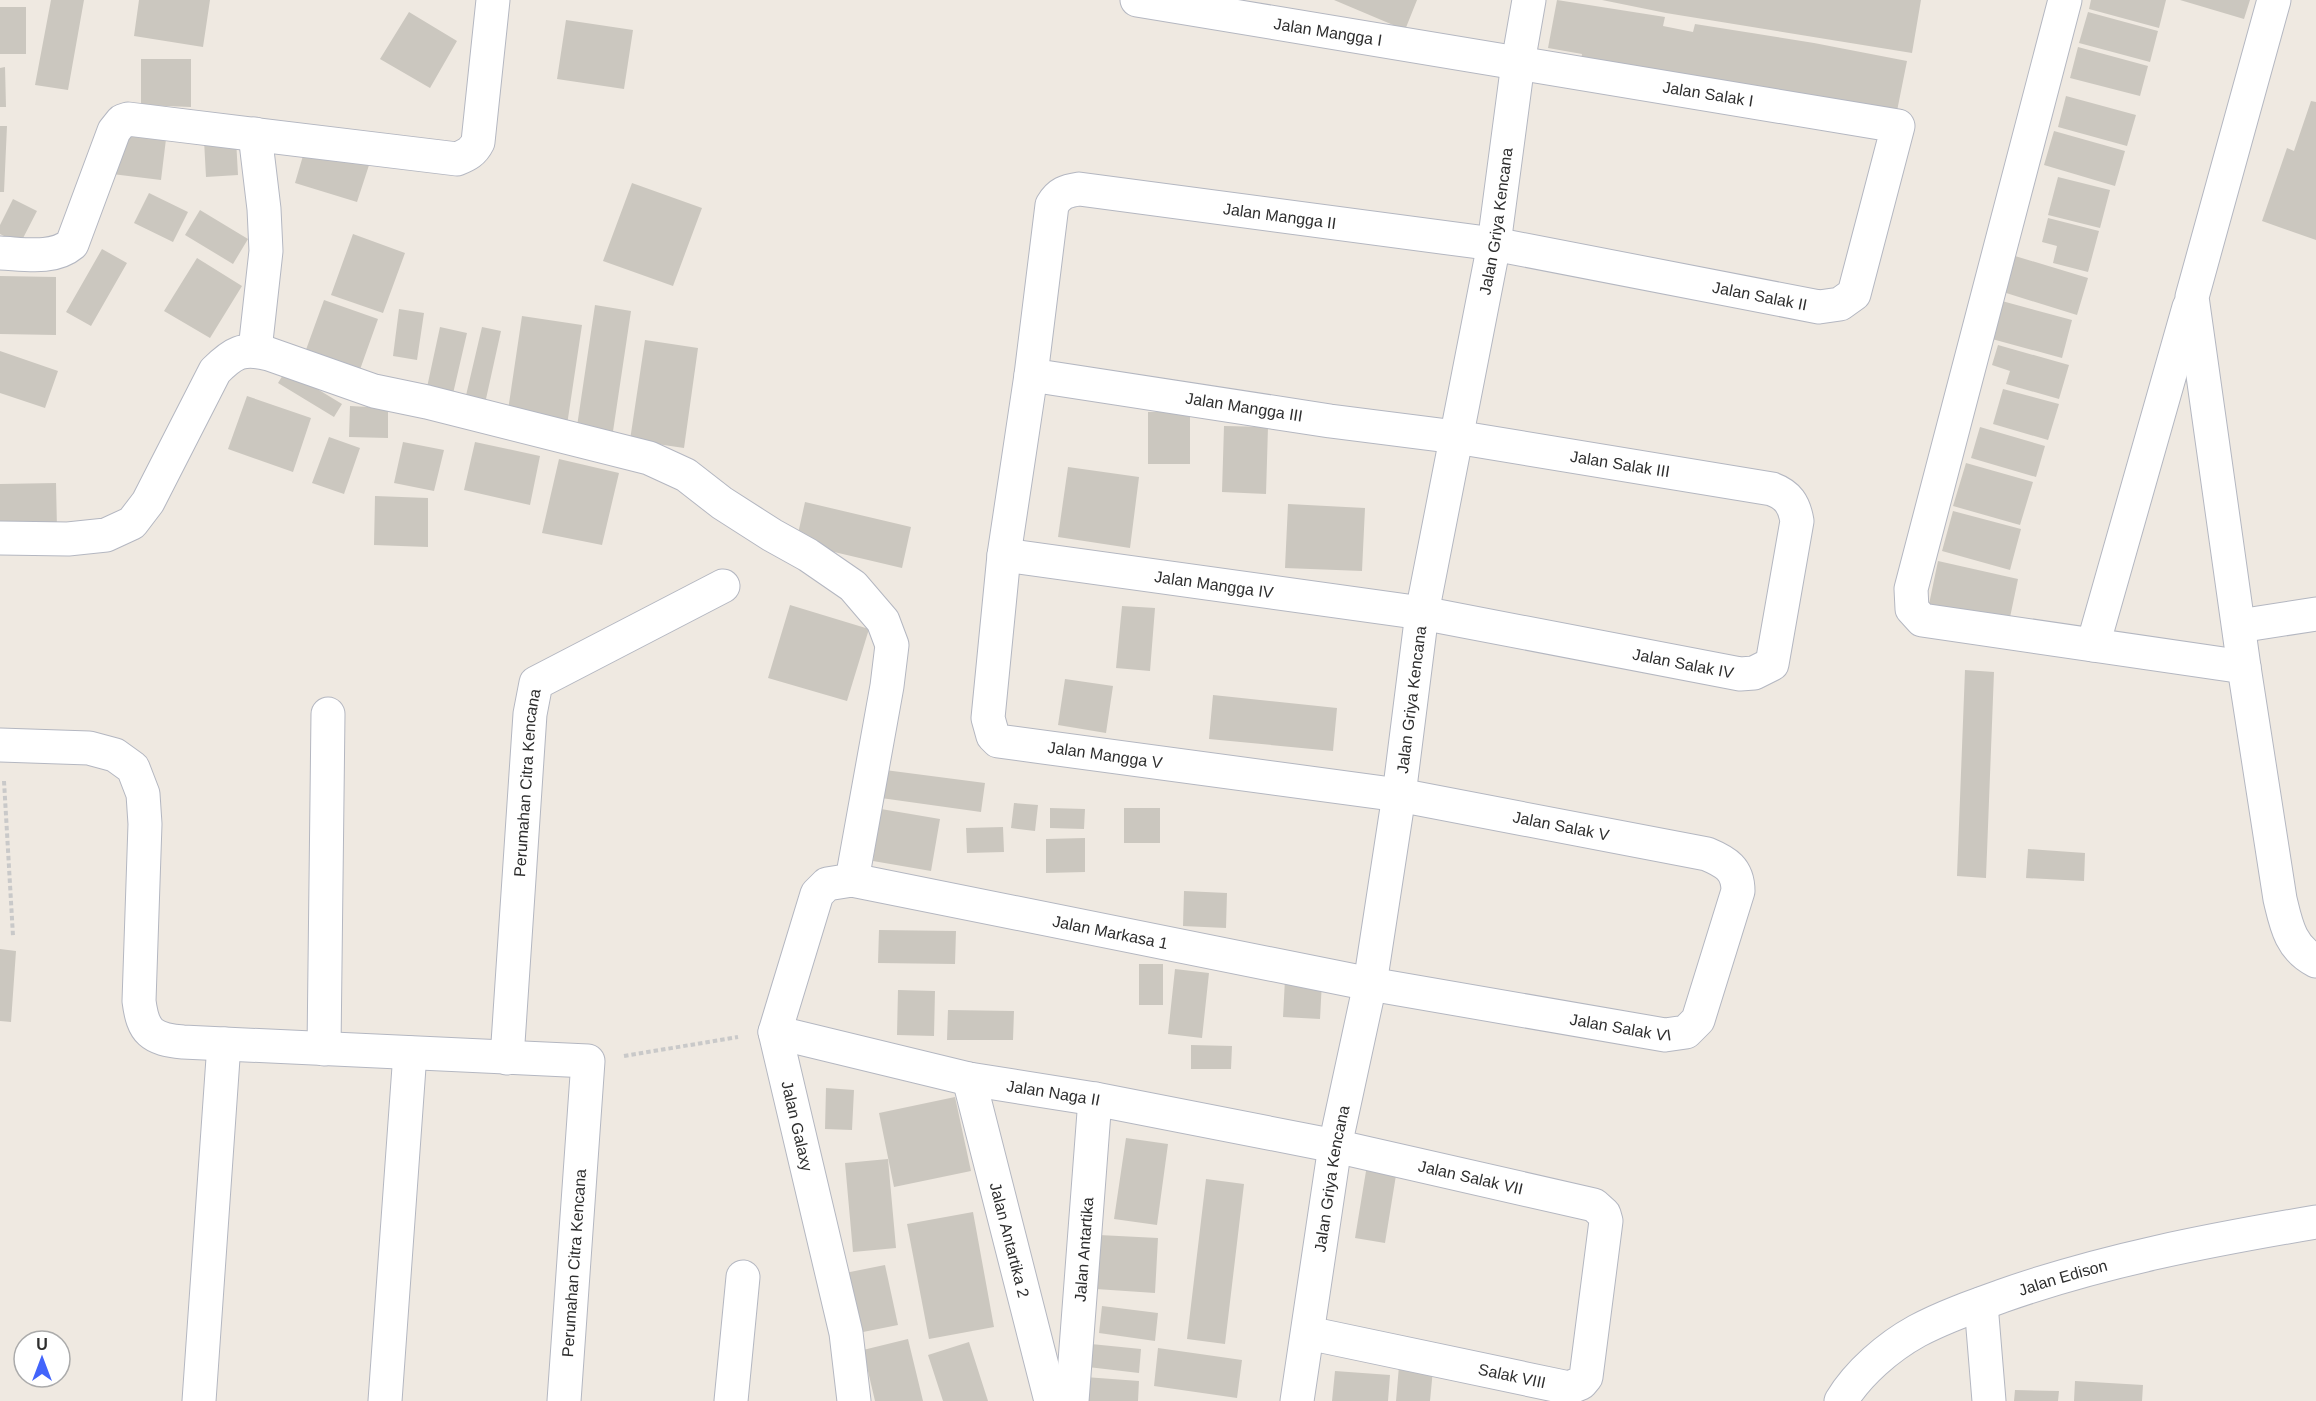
<svg xmlns="http://www.w3.org/2000/svg" width="2316" height="1401" font-family="Arial,sans-serif">
<style>
.building{fill:#cbc7bf}
.lines{fill:none;stroke-linecap:round;stroke-linejoin:round}
.minor-casing{stroke:#b4b7c1;stroke-width:35}
.path{stroke:#c9c9c9;stroke-width:4;stroke-dasharray:4.5 3;stroke-linecap:butt}
.minor{stroke:#fff;stroke-width:33}
.labels{text-anchor:middle;dominant-baseline:central;stroke-width:4.5;stroke-linejoin:round;paint-order:stroke}
.street-label{font-size:16px;fill:#2e2e2e;stroke:#fff}
</style>
<rect width="100%" height="100%" fill="#efe9e1"/>
<!-- building -->
<path class="building" d="M51,0H84L68,90L35,85Z
M139,0H210L203,47L134,36Z
M1334,0H1417L1405,30Z
M1557,0L1665,17L1663,26L1693,32L1695,24L1814,43L1907,61L1895,121L1580,65L1582,54L1548,48Z
M1602,0H1921L1912,53L1666,13Z
M2091,0H2166L2159,28L2089,9Z
M2180,0H2250L2244,19Z
M0,7H26V54H0Z
M409,12L457,41L430,88L380,59Z
M2088,12L2158,31L2150,62L2079,43Z
M566,20L633,30L624,89L557,79Z
M2078,47L2148,66L2140,96L2070,78Z
M141,59H191V107L141,105Z
M5,67L6,107H0V68Z
M2066,96L2136,115L2127,146L2058,127Z
M2311,101L2316,102V240L2262,221L2287,148L2294,151Z
M0,126H7L4,192H0Z
M2054,131L2125,151L2115,186L2044,165Z
M118,133L166,139L161,180L112,174Z
M236,139L238,175L206,177L204,140Z
M307,142L370,162L357,202L295,183Z
M2058,177L2110,190L2100,228L2048,215Z
M632,183L702,208L673,286L603,261Z
M149,193L188,212L173,242L134,223Z
M13,199L37,211L20,244L0,234V225Z
M200,210L248,239L233,264L185,235Z
M2048,218L2099,231L2088,272L2053,263L2057,246L2042,242Z
M353,234L405,253L383,313L331,295Z
M102,249L127,263L91,326L66,312Z
M2015,256L2088,278L2077,315L2003,292Z
M197,258L242,286L210,338L164,311Z
M0,276L56,277V335L0,334Z
M324,300L378,319L357,378L303,358Z
M2002,301L2072,320L2062,358L1992,339Z
M595,305L631,311L612,438L576,433Z
M399,309L424,313L417,360L393,356Z
M522,316L582,325L567,425L507,417Z
M440,327L467,333L452,398L426,392Z
M482,327L501,331L484,408L464,404Z
M645,340L698,348L684,448L630,440Z
M1998,345L2069,365L2059,399L2006,384L2010,371L1992,365Z
M0,351L58,371L45,408L0,393Z
M286,370L342,404L334,417L278,383Z
M2003,389L2059,404L2048,440L1993,424Z
M247,396L311,418L293,472L228,449Z
M350,406L388,408V438L349,437Z
M1148,412H1190V464H1148Z
M1224,426L1268,427L1266,494L1222,492Z
M1980,427L2045,446L2036,477L1971,458Z
M329,437L360,448L344,494L312,483Z
M403,442L444,450L434,491L394,483Z
M475,442L540,456L530,505L464,490Z
M559,459L619,473L602,545L542,533Z
M1966,463L2033,482L2020,525L1953,506Z
M1068,467L1139,477L1130,548L1058,537Z
M56,483L57,529H0V484Z
M375,496L428,498V547L374,545Z
M805,502L911,527L902,568L796,543Z
M1288,504L1365,508L1362,571L1285,568Z
M1953,511L2021,529L2010,570L1942,551Z
M1938,561L2018,579L2008,627L1928,609Z
M790,605L869,629L847,701L768,678Z
M1122,606L1155,608L1150,671L1116,668Z
M1965,670L1994,672L1986,878L1957,876Z
M1065,679L1113,686L1106,733L1058,725Z
M1213,695L1337,708L1333,751L1209,739Z
M885,770L985,783L981,812L881,798Z
M1014,803L1038,805L1035,831L1011,828Z
M1050,808L1085,809L1084,829L1050,828Z
M1124,808H1160V843H1124Z
M881,809L940,819L931,871L873,861Z
M1003,827L1004,852L967,853L966,828Z
M1085,838V872L1046,873V839Z
M2028,849L2085,853L2084,881L2026,878Z
M1184,891L1227,893L1226,928L1183,926Z
M879,930L956,931L955,964L878,963Z
M0,949L16,951L11,1022L0,1021Z
M1139,964H1163V1005H1139Z
M1175,969L1209,973L1202,1038L1168,1034Z
M1285,979L1322,981L1320,1019L1283,1017Z
M898,990L935,991L934,1036L897,1035Z
M948,1010L1014,1011L1013,1040H947Z
M1191,1045L1232,1046L1231,1069H1191Z
M826,1088L854,1090L852,1130L825,1129Z
M955,1097L971,1171L894,1187L879,1113Z
M1126,1138L1168,1144L1157,1225L1114,1219Z
M888,1159L896,1248L853,1252L845,1163Z
M1367,1165L1397,1169L1385,1243L1355,1238Z
M1206,1179L1244,1184L1225,1344L1187,1339Z
M973,1212L994,1327L929,1339L907,1224Z
M1099,1235L1158,1238L1155,1293L1096,1289Z
M885,1265L898,1325L858,1333L845,1273Z
M1102,1306L1158,1313L1155,1341L1099,1333Z
M908,1339L923,1401H875L863,1350Z
M969,1342L988,1401H943L928,1355Z
M1091,1344L1141,1349L1139,1373L1088,1367Z
M1158,1348L1242,1360L1237,1398L1154,1386Z
M1399,1366L1433,1369L1430,1401H1396Z
M1335,1371L1390,1375L1388,1401H1332Z
M1085,1377L1139,1381L1138,1401H1084Z
M2075,1381L2143,1385L2142,1401H2074Z
M2015,1390L2059,1391L2058,1401H2014Z"/>
<g class="lines">
<defs>
<g id="minor">
<path d="M2065,0L1911,589L1912,609L1922,620L2244,667"/>
<path d="M2274,0L2192,297L2244,667L2280,899C2286,924 2290,948 2316,961"/>
<path d="M255,134L264,209L266,251L255,350"/>
<path d="M0,253C24,254 53,260 72,244L114,131L122,121L128,119L457,159C467,155 473,152 478,142L493,0"/>
<path d="M0,538L68,539L106,535L132,523L148,502L215,371C233,353 242,347 269,354L374,391L427,402L649,458L686,475L722,503L772,535L808,555L853,586L883,621L892,645L887,686L852,880"/>
<path id="s1" d="M1004,555L1422,613L1740,674L1754,673L1772,664L1797,521C1794,504 1788,495 1772,489L1456,437L1330,421L1031,375"/>
<path d="M2239,626L2316,614"/>
<path d="M2093,645L2189,307"/>
<path d="M0,745L89,748L115,755L133,768L143,794L145,824L139,1001C143,1032 151,1039 183,1042L588,1061L564,1401"/>
<path id="s2" d="M775,1032L969,1079L1095,1099L1335,1146L1594,1205L1604,1214L1606,1221L1586,1377L1581,1383L1569,1388L1308,1333"/>
<path d="M324,1049L328,714"/>
<path id="s3" d="M507,1058L530,714L536,683L723,586"/>
<path id="s4" d="M969,1079L1051,1401"/>
<path d="M1981,1304L1989,1401"/>
<path d="M199,1401L224,1044"/>
<path d="M385,1401L410,1053"/>
<path d="M731,1401L743,1277"/>
<path id="s5" d="M854,1401L846,1333L775,1032L817,894L827,884L852,880L1370,984L1665,1035L1686,1032L1698,1020L1738,891C1738,869 1726,862 1707,854L1399,795L998,741L993,736L988,718L1004,555L1031,375L1052,205C1059,193 1066,191 1079,189L1494,244L1819,307L1840,304L1854,294L1898,126L1137,0"/>
<path id="s6" d="M1072,1401L1095,1099"/>
<path id="s7" d="M1297,1401L1335,1146L1370,984L1399,795L1422,613L1494,244L1518,63L1529,0"/>
<path id="s8" d="M1841,1401C1858,1373 1888,1347 1917,1331C1943,1317 1974,1306 2002,1296C2104,1260 2210,1240 2316,1222"/>
</g>
</defs>
<!-- minor casing -->
<use href="#minor" class="minor-casing"/>
<!-- path -->
<path class="path" d="M4,781L13,936
M624,1056L738,1037"/>
<!-- minor -->
<use href="#minor" class="minor"/>
</g>
<g class="labels">
<!-- street labels -->
<g class="street-label">
<text transform="translate(1328 32) rotate(9)">Jalan Mangga I</text>
<text transform="translate(1708 94) rotate(9)">Jalan Salak I</text>
<text stroke="none"><textPath href="#s5" startOffset="3111">Jalan Mangga II</textPath></text>
<text stroke="none"><textPath href="#s7" startOffset="1197">Jalan Griya Kencana</textPath></text>
<text stroke="none"><textPath href="#s5" startOffset="3598">Jalan Salak II</textPath></text>
<text transform="translate(1244 407) rotate(9)">Jalan Mangga III</text>
<text transform="translate(1620 464) rotate(9)">Jalan Salak III</text>
<text stroke="none"><textPath href="#s1" startOffset="212">Jalan Mangga IV</textPath></text>
<text stroke="none"><textPath href="#s1" startOffset="688">Jalan Salak IV</textPath></text>
<text stroke="none"><textPath href="#s7" startOffset="711">Jalan Griya Kencana</textPath></text>
<text transform="translate(1105 755) rotate(8)">Jalan Mangga V</text>
<text stroke="none"><textPath href="#s3" startOffset="276">Perumahan Citra Kencana</textPath></text>
<text transform="translate(1561 826) rotate(11)">Jalan Salak V</text>
<text stroke="none"><textPath href="#s5" startOffset="825">Jalan Markasa 1</textPath></text>
<text stroke="none"><textPath href="#s5" startOffset="1344">Jalan Salak VI</textPath></text>
<text stroke="none"><textPath href="#s2" startOffset="285">Jalan Naga II</textPath></text>
<text transform="translate(797 1126) rotate(77)">Jalan Galaxy</text>
<text stroke="none"><textPath href="#s2" startOffset="711">Jalan Salak VII</textPath></text>
<text stroke="none"><textPath href="#s7" startOffset="225">Jalan Griya Kencana</textPath></text>
<text stroke="none"><textPath href="#s4" startOffset="166">Jalan Antartika 2</textPath></text>
<text stroke="none"><textPath href="#s6" startOffset="152">Jalan Antartika</textPath></text>
<text transform="translate(574 1263) rotate(-86)">Perumahan Citra Kencana</text>
<text stroke="none"><textPath href="#s8" startOffset="260">Jalan Edison</textPath></text>
<text transform="translate(1512 1376) rotate(12)">Salak VIII</text>
</g>
</g>
<!-- north arrow -->
<g transform="translate(42 1359)"><circle r="28" fill="#ffffff" stroke="#ababab" stroke-width="1.5"/>
<path d="M0-4.5L10 22L0 15L-10 22Z" fill="#4264fb"/>
<text y="-9" font-size="16" font-weight="bold" text-anchor="middle" fill="#2e2e2e">U</text>
</g>
</svg>
